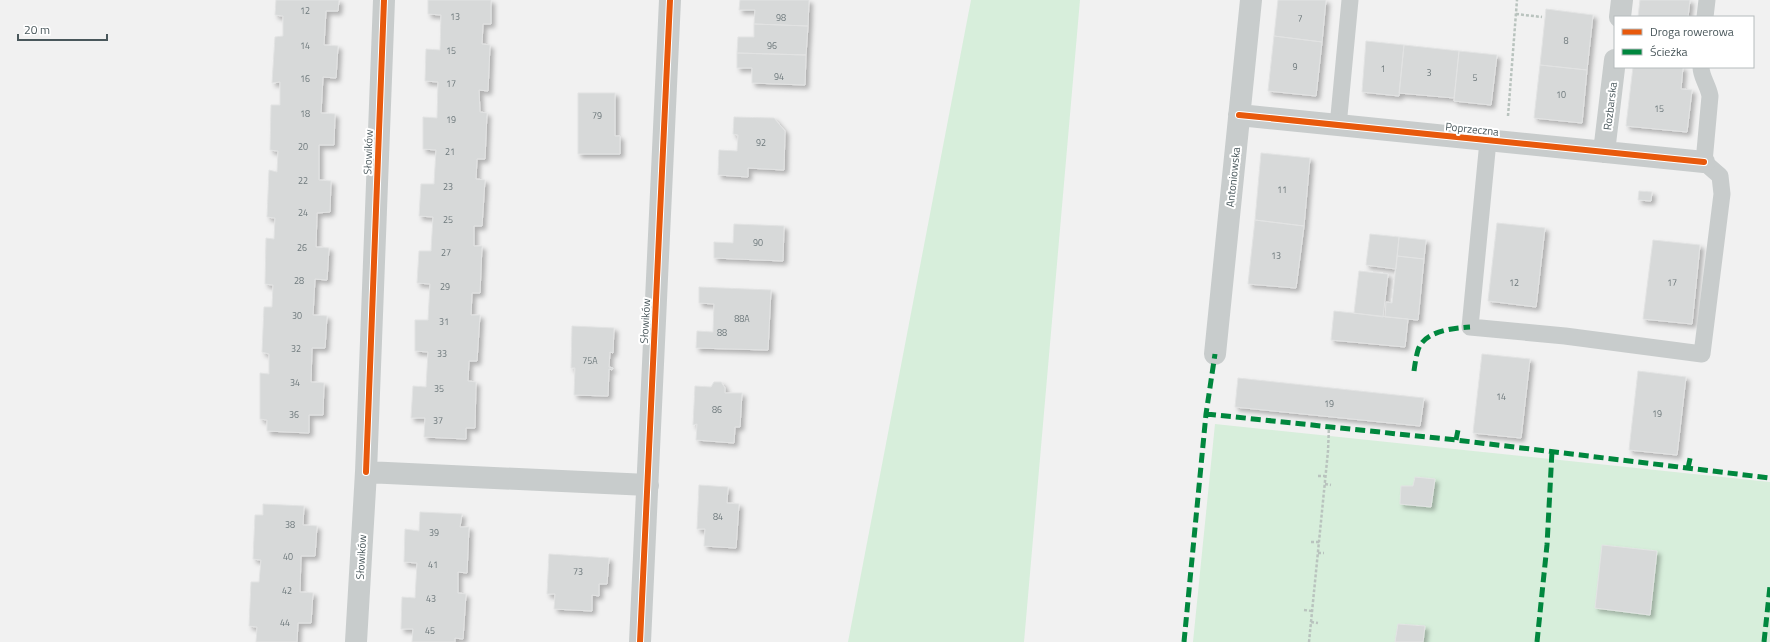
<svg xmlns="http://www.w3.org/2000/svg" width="1770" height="642" font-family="'Titillium Web',sans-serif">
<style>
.green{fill:#d7eedb}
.building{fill:#d7d9d9;stroke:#e2e3e3;filter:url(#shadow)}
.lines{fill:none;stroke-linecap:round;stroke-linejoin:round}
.path{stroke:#b9c3be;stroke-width:2.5;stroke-dasharray:3 2;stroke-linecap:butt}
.service{stroke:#c8cccc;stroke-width:17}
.minor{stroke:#c8cccc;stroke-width:22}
.quiet{stroke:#00873e;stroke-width:5;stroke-dasharray:10 5;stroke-linecap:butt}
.cycleway-casing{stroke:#fff;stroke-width:8}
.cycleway{stroke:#e8590c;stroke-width:6}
.labels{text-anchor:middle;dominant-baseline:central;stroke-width:4;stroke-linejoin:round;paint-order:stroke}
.number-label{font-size:9px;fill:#6e797c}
.street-label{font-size:11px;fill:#49575b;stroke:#fff}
</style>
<defs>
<filter id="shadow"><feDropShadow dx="3.5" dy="3.5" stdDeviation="2" flood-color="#0004"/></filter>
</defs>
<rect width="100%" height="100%" fill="#f1f1f1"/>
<!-- green -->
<path class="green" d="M971,0H1080L1024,642H848Z
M1215,424L1770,482V642H1193Z"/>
<!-- building -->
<path class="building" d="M276,0H339L338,11H326L324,45L338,46L336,78L323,77L321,113L335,114L334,145H319V180L331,181L330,212L317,213L316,247L329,248L327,280L315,279L313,315L327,316L325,348H312L311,382L324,383L323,415H309V433L267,431V420L260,419V373L269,374V354L262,352L264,307H272L273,285L265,284L266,238L274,239L275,218L267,217L269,170L277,172L278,151L270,150L271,105H280V82L272,83L275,37L283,36V16L275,15Z
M428,0H491V24H483L482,44L490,45L488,91L479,90L480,112L487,113L485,159H477L476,179L485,180L482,226H474V246H482L480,293H472L471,315H480L477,361H469L468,381L476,382L475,428H466V439L424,437L425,418H411L413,386L426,387L428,352L415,351V320H428L430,284L417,283L419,251H431L433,217L419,216L421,184H434L436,150L423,149V117L437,118L438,82L425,81L426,49L440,50L441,15L428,14Z
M740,0H809L808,26L754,24L755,10H739Z
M1278,0H1326L1322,42L1274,36Z
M1640,0H1690L1688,17H1638Z
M1546,9L1593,15L1587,70L1540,65Z
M754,24L808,26L806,55L737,53L738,37H754Z
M1274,36L1322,42L1316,96L1268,91Z
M1366,41L1404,45L1399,96L1362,92Z
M1404,45L1459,51L1454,98L1399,93Z
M1459,51L1497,55L1491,105L1454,101Z
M737,53L806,55L805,85L752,83V68H737Z
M1540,65L1587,70L1582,123L1534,118Z
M1633,67H1683L1681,89L1692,90L1687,132L1626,126Z
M578,93H615V136H620V154H578Z
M734,117L774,118L785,131L784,170L748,168V177L718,175L719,150L737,151L738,135L733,134Z
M1261,153L1310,158L1304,226L1255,220Z
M1639,191L1652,192L1651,201L1638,200Z
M1255,220L1304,226L1296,288L1248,284Z
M1497,223L1545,228L1536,307L1488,301Z
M734,224L784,226L783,261L714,258V242L733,243Z
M1370,234L1399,237L1396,269L1366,265Z
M1399,237L1426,240L1424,259L1397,256Z
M1653,240L1700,245L1692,324L1643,319Z
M1397,256L1424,259L1418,320L1385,317L1386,302L1392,303Z
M1359,271L1388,274L1383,317L1354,313Z
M699,287L771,290L768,350L696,348L697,331L713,332L714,304L699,303Z
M1334,311L1408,319L1405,347L1331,340Z
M572,326L614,328L613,353L610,352L609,367L613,368L612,370L609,369L608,396L574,395L575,368H571Z
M1482,354L1530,359L1521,438L1473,433Z
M1638,371L1686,377L1677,455L1629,450Z
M1238,378L1424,398L1420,426L1235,407Z
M714,382H721L725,388V393H742L740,427H735L734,443L696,440L697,424L693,425L695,386L711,387Z
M1415,477L1435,479L1431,507L1400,504L1401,486H1413Z
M699,485L728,487L727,503L739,504L736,548L704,546L705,529H697Z
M263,504L304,506L303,525L317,526L315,556H301L300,592L313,593L311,623H298L297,642H256L257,627L249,626L251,582H259L261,560L253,559L255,515H263Z
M420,512L462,514L460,527H469L467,573L458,572V593L466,594L463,639L455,638V642H412L413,629H401L402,597L415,598L417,563L404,562L405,529L419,531Z
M1602,545L1657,551L1650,615L1595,608Z
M549,554L609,558L607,584H599V596L592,595V611L554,609L555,594H547Z
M1398,624L1425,626L1423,642H1395Z"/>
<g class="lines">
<!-- path -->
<path class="path" d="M1516,14L1542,17
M1508,116L1517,0
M1318,476H1325
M1325,484L1331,485
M1311,542H1319
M1318,553H1324
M1304,610L1312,611
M1311,622L1318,623
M1309,642L1328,451L1329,426"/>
<!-- service -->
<path class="service" d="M1705,17L1707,0
M1338,126L1350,0
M1488,141L1470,327L1565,336L1702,354L1722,194L1720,176L1704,162L1710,96C1708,85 1701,77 1701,67"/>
<!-- minor -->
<path class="minor" d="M1620,17L1622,0
M1239,115L1704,162
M1604,152L1615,60
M1215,354L1251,0
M366,472L384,0
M356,642L366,472L648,485
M640,642L670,0"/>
<!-- quiet -->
<path class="quiet" d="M1414,371C1415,364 1416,357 1418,350C1424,331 1453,328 1470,327
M1206,414L1456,440L1770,478
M1456,440L1458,430
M1688,468L1691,454
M1184,642L1206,414L1215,354
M1537,642L1547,545L1552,451
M1764,642L1770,586"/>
<defs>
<path id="cycleway" d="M1239,115L1704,162
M366,472L384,0
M640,642L670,0"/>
</defs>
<!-- cycleway casing -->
<use href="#cycleway" class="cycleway-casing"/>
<!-- cycleway -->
<use href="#cycleway" class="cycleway"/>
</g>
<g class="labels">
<!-- number labels -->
<g class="number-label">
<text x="305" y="10">12</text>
<text x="455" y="16">13</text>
<text x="781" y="17">98</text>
<text x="1300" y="18">7</text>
<text x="1566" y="40">8</text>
<text x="305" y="45">14</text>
<text x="772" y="45">96</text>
<text x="451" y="50">15</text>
<text x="1295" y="66">9</text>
<text x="1383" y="68">1</text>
<text x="1429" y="72">3</text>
<text x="779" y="76">94</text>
<text x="1475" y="77">5</text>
<text x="305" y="78">16</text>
<text x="451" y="83">17</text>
<text x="1561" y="94">10</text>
<text x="1659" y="108">15</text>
<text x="305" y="113">18</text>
<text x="597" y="115">79</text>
<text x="451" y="119">19</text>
<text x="761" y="142">92</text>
<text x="303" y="146">20</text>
<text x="450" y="151">21</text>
<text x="303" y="180">22</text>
<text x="448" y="186">23</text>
<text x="1282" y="189">11</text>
<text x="303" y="212">24</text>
<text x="448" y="219">25</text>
<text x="758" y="242">90</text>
<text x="302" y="247">26</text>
<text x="446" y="252">27</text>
<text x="1276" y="255">13</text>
<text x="299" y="280">28</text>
<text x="1514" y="282">12</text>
<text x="1672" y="282">17</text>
<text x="445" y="286">29</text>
<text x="297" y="315">30</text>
<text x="742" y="318">88A</text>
<text x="444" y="321">31</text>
<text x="722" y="332">88</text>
<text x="296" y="348">32</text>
<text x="442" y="353">33</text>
<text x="590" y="360">75A</text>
<text x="295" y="382">34</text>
<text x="439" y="388">35</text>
<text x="1501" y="396">14</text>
<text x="1329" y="403">19</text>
<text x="717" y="409">86</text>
<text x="1657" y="413">19</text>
<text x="294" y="414">36</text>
<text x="438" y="420">37</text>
<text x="718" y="516">84</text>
<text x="290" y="524">38</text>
<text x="434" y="532">39</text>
<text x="288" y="556">40</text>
<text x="433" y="564">41</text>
<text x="578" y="571">73</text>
<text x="287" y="590">42</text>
<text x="431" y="598">43</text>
<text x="285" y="622">44</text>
<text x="430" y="630">45</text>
</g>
<!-- street labels -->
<g class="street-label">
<text transform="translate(1610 106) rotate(-83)">Rozbarska</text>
<text transform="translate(1472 129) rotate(6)">Poprzeczna</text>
<text transform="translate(368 152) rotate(-88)">Słowików</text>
<text transform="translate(1233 177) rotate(-84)">Antoniowska</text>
<text transform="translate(645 321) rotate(-87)">Słowików</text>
<text transform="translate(361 557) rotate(-87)">Słowików</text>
</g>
</g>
<!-- legend -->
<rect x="1614" y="16" width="140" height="52" fill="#ffffff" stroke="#b6bcbd"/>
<rect x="1622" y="29" width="20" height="6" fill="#e8590c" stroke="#b6bcbd"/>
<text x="1650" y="36" font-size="12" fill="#49575b">Droga rowerowa</text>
<rect x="1622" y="49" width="20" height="6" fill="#00873e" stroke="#b6bcbd"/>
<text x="1650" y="56" font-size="12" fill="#49575b">Ścieżka</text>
<!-- scale -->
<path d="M18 34v6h89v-6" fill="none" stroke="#49575b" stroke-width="2"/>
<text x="24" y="34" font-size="12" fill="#49575b" stroke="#ffffff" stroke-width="3" paint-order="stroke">20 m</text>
</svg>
